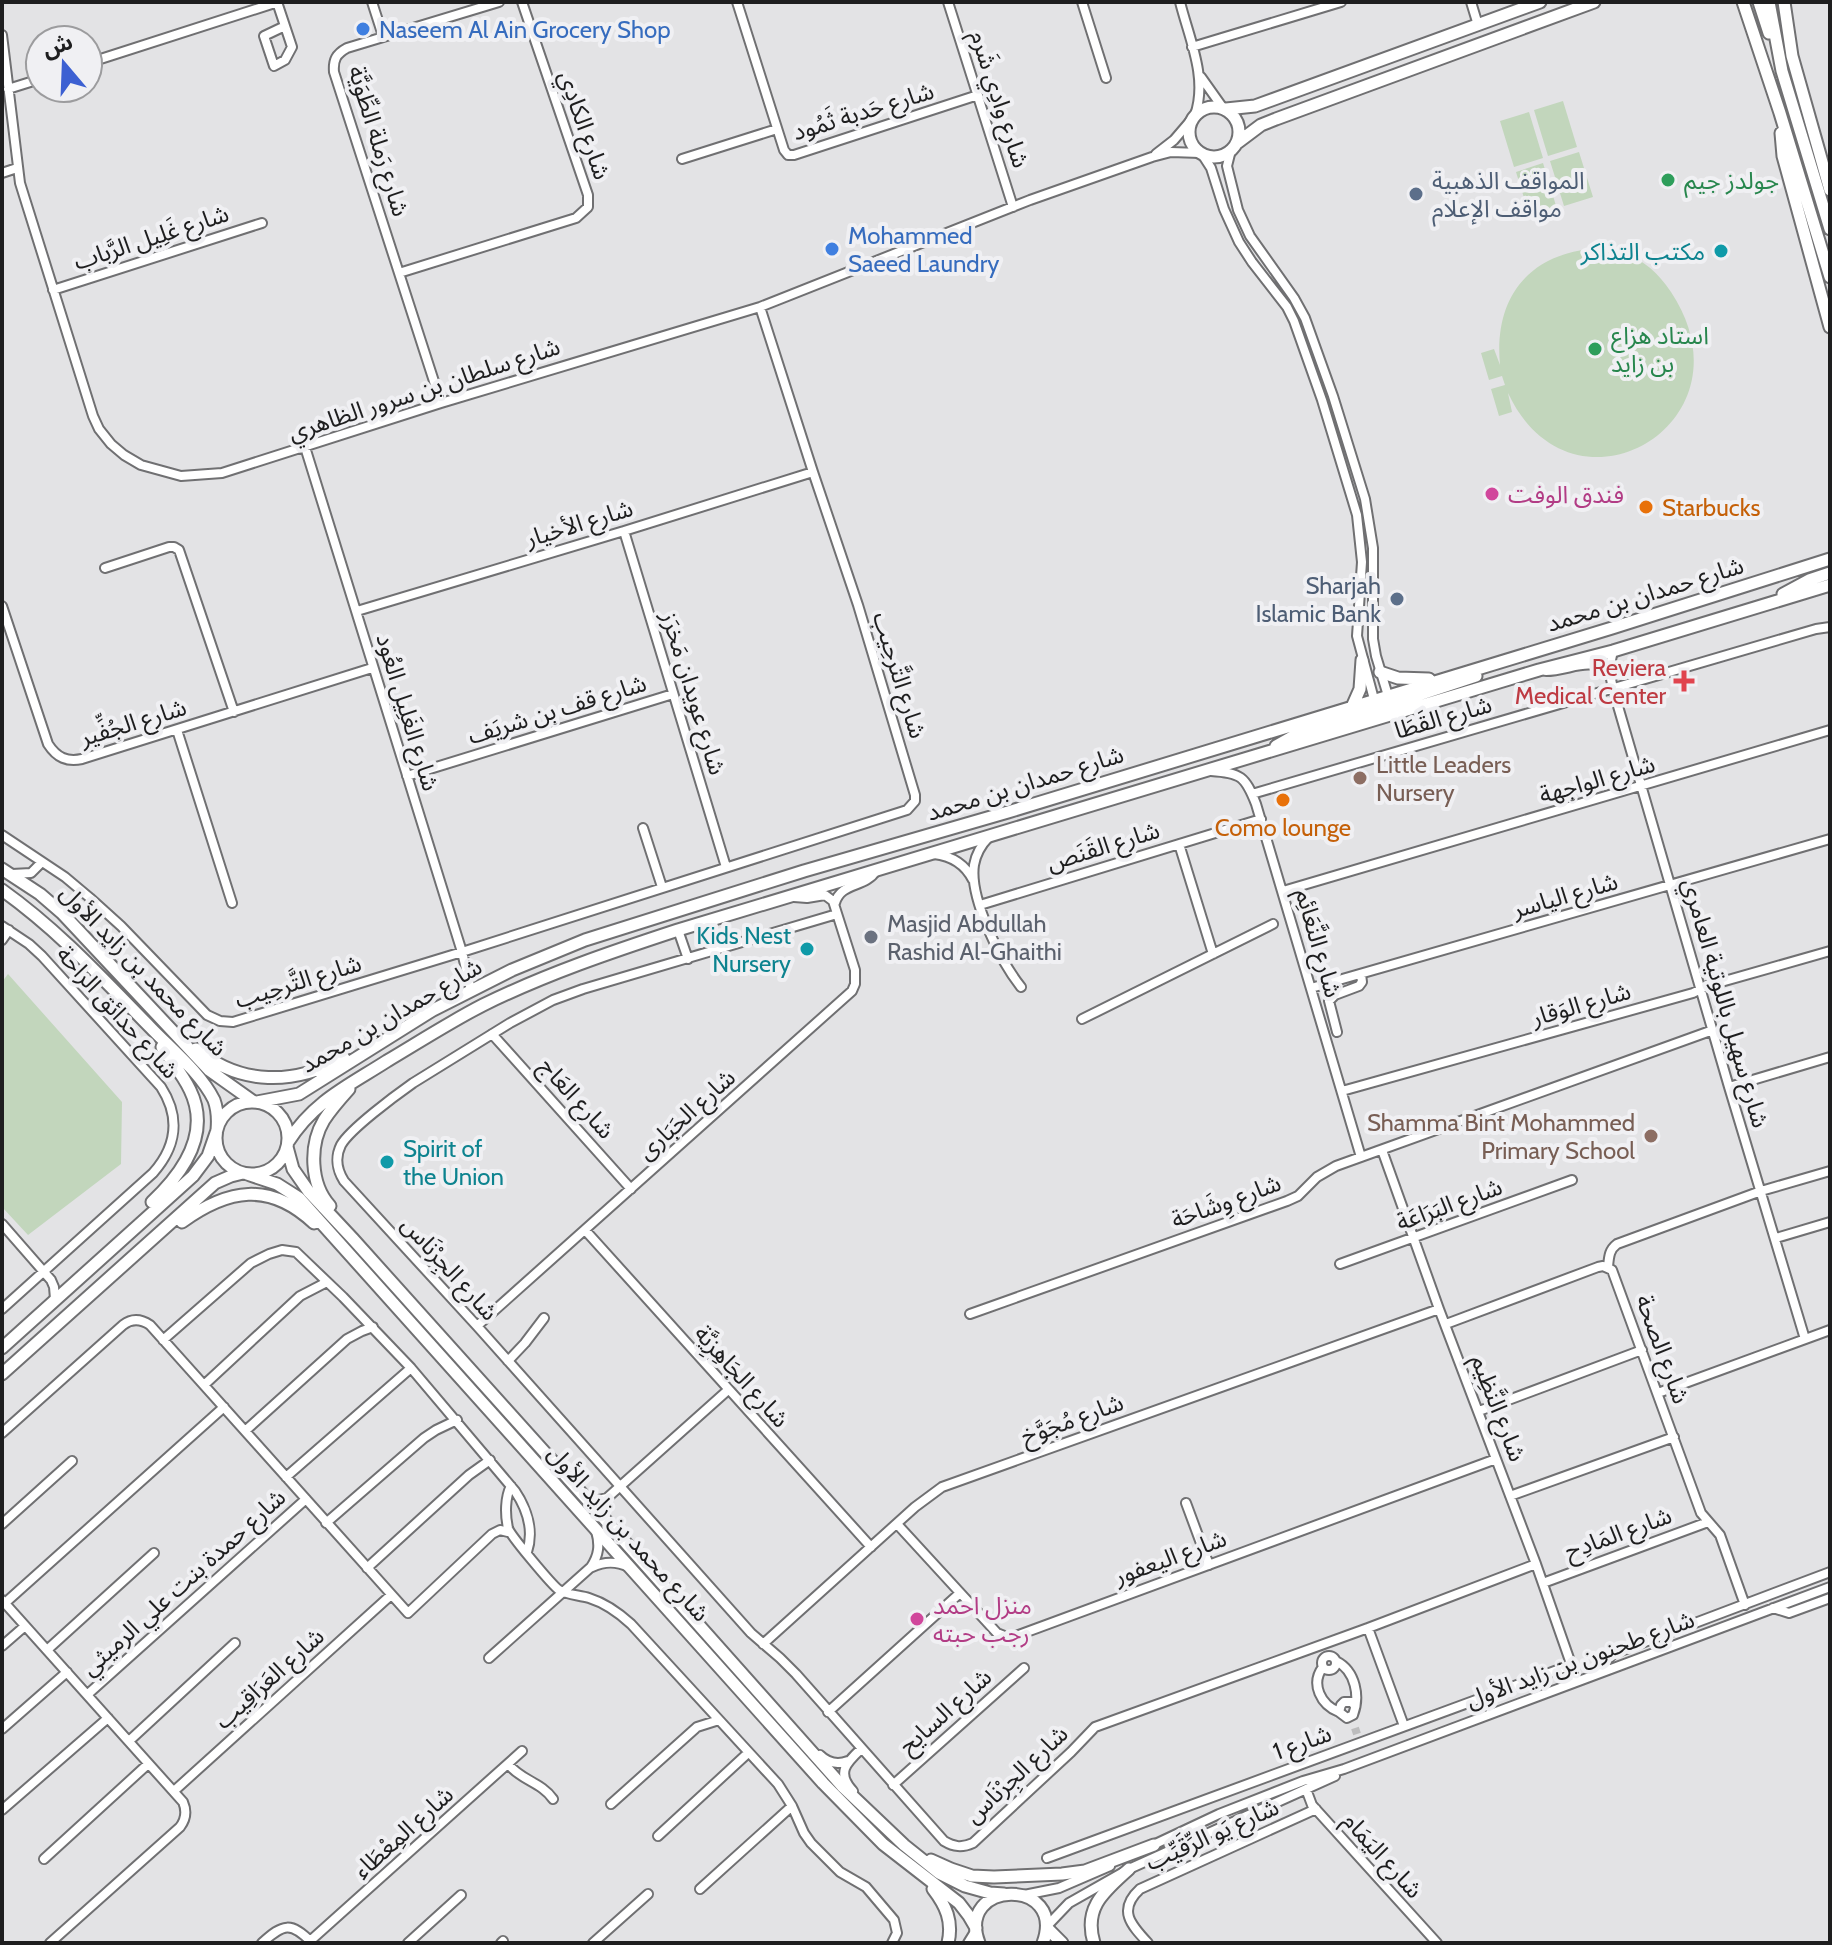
<svg xmlns="http://www.w3.org/2000/svg" width="1832" height="1945" font-family="Cabin,'Noto Sans Arabic',sans-serif">
<style>
.green{fill:#c2d6bc}
.lines{fill:none;stroke-linecap:round;stroke-linejoin:round}
.minor-tunnel{stroke:#bcbcbd;stroke-width:8;stroke-dasharray:8 4;stroke-linecap:butt}
.minor-casing{stroke:#707072;stroke-width:12}
.major-casing{stroke:#707072;stroke-width:15}
.minor{stroke:#fff;stroke-width:8}
.major{stroke:#fff;stroke-width:11}
.shop-dot{fill:#3f7fe0;stroke:#f0f0f3;stroke-width:3}
.leisure-dot{fill:#2e9e5b;stroke:#f0f0f3;stroke-width:3}
.service-dot{fill:#5c6f8a;stroke:#f0f0f3;stroke-width:3}
.culture-dot{fill:#0f9aa8;stroke:#f0f0f3;stroke-width:3}
.hotel-dot{fill:#d1479c;stroke:#f0f0f3;stroke-width:3}
.food-dot{fill:#e8710a;stroke:#f0f0f3;stroke-width:3}
.health-dot{fill:#e0444e;stroke:#f0f0f3;stroke-width:3}
.education-dot{fill:#8d6e63;stroke:#f0f0f3;stroke-width:3}
.worship-dot{fill:#6b7280;stroke:#f0f0f3;stroke-width:3}
.labels{text-anchor:middle;dominant-baseline:central;stroke-width:8;stroke-linejoin:round;paint-order:stroke}
.shop-label{font-size:24px;fill:#366cbe;stroke:#f0f0f3;text-anchor:start}
.street-label{font-size:24px;fill:#1e1e1f;stroke:#f0f0f3}
.service-label{font-size:24px;fill:#4e5e75;stroke:#f0f0f3;text-anchor:start}
.leisure-label{font-size:24px;fill:#27864d;stroke:#f0f0f3;text-anchor:start}
.culture-label{font-size:24px;fill:#0d838f;stroke:#f0f0f3;text-anchor:end}
.hotel-label{font-size:24px;fill:#b23c85;stroke:#f0f0f3;text-anchor:start}
.food-label{font-size:24px;fill:#c56008;stroke:#f0f0f3;text-anchor:start}
.health-label{font-size:24px;fill:#be3a42;stroke:#f0f0f3;text-anchor:end}
.education-label{font-size:24px;fill:#785e54;stroke:#f0f0f3;text-anchor:start}
.worship-label{font-size:24px;fill:#5b616d;stroke:#f0f0f3;text-anchor:start}
</style>
<rect width="100%" height="100%" fill="#e3e3e5"/>
<!-- green -->
<path class="green" d="M1563,101L1577,147L1548,156L1534,110Z
M1529,112L1543,158L1514,167L1500,121Z
M1579,152L1593,197L1564,206L1550,161Z
M1543,163L1557,209L1530,217L1516,172Z
M1589,249C1626,248 1650,261 1671,292C1758,424 1572,530 1508,393L1512,412L1499,416L1491,389L1505,385L1502,376L1489,380L1481,353L1494,349L1500,365C1494,302 1524,257 1589,249Z
M8,974L122,1102L121,1164L28,1235L2,1207V982Z"/>
<g class="lines">
<!-- minor-tunnel -->
<path class="minor-tunnel" d="M1355,1728L1357,1734"/>
<defs>
<path id="minor" d="M277,2L292,47L285,60L274,66L264,36L285,26
M372,2L383,36
M737,2L784,150L788,155H794L978,95
M948,2L1013,207
M1082,2L1106,78
M1180,2C1189,38 1208,78 1195,115
M1471,2L1478,25
M2,35L20,183L93,416L99,429L111,444L124,455L141,465L181,476L222,473L441,403L760,307L1030,200L1152,157L1171,152L1200,153
M1192,47L1341,2
M88,63L278,2
M1201,77L1223,108
M8,89L40,79
M1231,150L1227,166L1238,210L1250,236L1294,298L1305,318L1333,396L1365,499L1373,548V639L1376,656L1389,699
M1156,154L1174,140L1192,119
M1202,154L1211,168L1224,209L1239,242L1252,262L1287,307L1294,321L1322,400L1357,515L1362,562L1357,636L1375,703
M682,159L777,129
M2,173L17,168
M399,273L576,218L588,207V195L522,2
M53,290L262,223
M441,403L334,72C333,60 336,54 347,48L499,2
M305,447L462,952L471,990
M624,531L726,867
M105,568L169,547H174L179,550L234,712
M2,606L48,744C57,758 67,762 82,759L372,668
M357,611L624,531L813,472
M1613,651L1609,669L1613,689L1729,1087L1805,1339
M1546,671C1571,671 1594,653 1610,677
M177,730L232,903
M1211,771C1241,773 1245,776 1256,804L1361,1157
M407,776L673,694
M1252,794L1816,629L1830,627
M643,828L662,887
M2,835L65,877L90,898L121,926L207,1015L220,1021L233,1022L462,952L907,810L915,801V795L858,605L813,472L760,307
M989,837C981,845 976,854 974,865C969,898 1001,962 1021,987
M1179,844L1213,954
M934,854C952,856 965,864 973,880
M12,874L31,873L42,862
M1283,891L1830,730
M835,903C841,882 865,888 876,871
M980,905L1261,819
M837,914L583,989L553,1000L510,1023L413,1083C396,1095 350,1129 341,1145C335,1157 337,1170 344,1181L477,1326L751,1633L780,1658L796,1674L944,1841C954,1847 962,1848 973,1843L1071,1752L1095,1727L1368,1628L1536,1564
M2,926L29,944L42,956L161,1087C181,1118 176,1147 153,1173L2,1309
M678,930L688,959
M2,940L9,930
M1311,988L1830,839
M1082,1019L1273,924
M1337,1032L1329,1001L1335,995L1359,986L1362,982L1361,974
M492,1034L631,1189
M1729,1087L1830,1057
M1342,1091L1693,993L1707,986L1830,951
M1382,1150L1439,1309L1536,1564L1577,1681
M2,1224L51,1280L54,1287L55,1299
M585,1230L871,1547
M1776,1238L1830,1222
M1340,1264L1572,1180
M1608,1267C1609,1257 1609,1250 1617,1244L1761,1191L1830,1171
M970,1314L1287,1201L1298,1196L1317,1177L1336,1166L1713,1030
M1446,1324L1598,1267L1603,1266L1612,1270L1701,1513L1720,1535L1745,1605
M477,1326L852,991L855,984V970L833,901L825,895L807,898L794,897
M163,1340L251,1263L269,1254L282,1250L296,1252L343,1297L411,1368L515,1491C527,1509 534,1531 527,1552
M508,1361L525,1343L544,1318
M204,1385L300,1296L327,1282
M1658,1393L1830,1330
M1479,1411L1642,1350
M245,1431L347,1339L362,1331L373,1327
M2,1433L123,1325C132,1318 141,1319 150,1325L408,1613L492,1534L500,1530L508,1532
M286,1477L411,1368
M511,1486C505,1497 505,1515 508,1528C510,1535 552,1585 559,1590C568,1595 579,1595 589,1598C605,1603 619,1613 631,1624L778,1784L792,1806L804,1833L811,1843L840,1872L866,1887L894,1920L897,1933L892,1943
M1510,1496L1674,1437
M589,1502L607,1498L728,1390
M1186,1503L1209,1565
M326,1523L424,1438L436,1430L457,1420
M2,1524L72,1461
M897,1524L997,1633L1007,1637H1013L1496,1459
M592,1567C605,1561 616,1561 629,1567
M367,1568L469,1475L490,1460
M1543,1583L1708,1522
M2,1600L183,1802C187,1811 186,1819 180,1827L50,1943
M5,1603L224,1407
M1773,1608L1789,1613L1830,1598
M1368,1628L1404,1726
M763,1644L915,1507L942,1487L1439,1309
M2,1646L25,1626
M47,1650L154,1553
M1322 1663a7 7 0 1 1 14 0a7 7 0 1 1-14 0Z
M489,1658L591,1567C599,1555 600,1545 596,1531
M1336,1661C1356,1671 1360,1697 1353,1715L1347,1718L1339,1712L1341,1705L1344,1702H1352L1355,1706
M1323,1667C1310,1684 1321,1705 1339,1712
M1605,1671L1606,1661L1613,1654L1830,1572
M88,1694L306,1499
M828,1712L960,1593
M2,1729L67,1672
M129,1741L235,1643
M820,1755C828,1763 837,1765 848,1761
M508,1764C522,1781 541,1782 553,1799
M893,1785L1024,1668
M1306,1789L1312,1805L1437,1943
M174,1791L391,1595
M853,1791C836,1773 846,1763 861,1749
M611,1804L697,1727L719,1720
M2,1810L108,1718
M658,1836L748,1753
M1151,1846L1219,1814L1303,1781L1344,1769L1830,1587
M1047,1858L1571,1665
M44,1859L148,1764
M700,1889L792,1806
M1024,1895L1059,1888L1110,1866
M1047,1926L1069,1903L1129,1869L1335,1776
M310,1941L522,1751
M262,1943C283,1924 291,1921 312,1943
M408,1943L461,1895
M501,1943L503,1941
M593,1943L648,1894
M968,1943L976,1930
M1148,1943C1131,1925 1117,1910 1140,1889L1316,1809"/>
<path id="major" d="M1743,2L1780,113L1830,277
M1759,2L1769,33
M1769,2L1782,71L1830,229
M1784,2L1792,56L1830,190
M1189 132a25 25 0 1 1 50 0a25 25 0 1 1-50 0Z
M1226,109L1255,106L1540,2
M1781,133L1783,156L1830,327
M1237,143L1261,125L1276,119L1594,2
M1783,594L1809,580L1830,573
M1380,672L1398,678L1429,679
M1352,707L1360,689L1362,660
M1384,710L1391,704L1476,676
M1276,746L1292,737L1381,708L1387,702L1388,695
M2,869L40,894L62,913L209,1070L254,1102
M2,890C58,930 102,978 150,1027C171,1049 200,1072 214,1100C218,1111 218,1119 217,1130
M196,1049C241,1086 294,1085 344,1058
M216 1138a36 36 0 1 1 72 0a36 36 0 1 1-72 0Z
M257,1102L299,1094L433,1010L512,970L585,940L804,871L1008,812L1612,628L1830,559
M288,1142C314,1101 348,1086 387,1061C419,1042 450,1022 483,1005C546,974 611,952 678,930L1539,670L1613,651L1830,585
M287,1147L293,1169L309,1192L353,1239L601,1515L843,1787L904,1845L939,1873L965,1886L990,1893L1004,1894
M247,1174L277,1184L299,1198L823,1783L883,1844L959,1903L969,1916L976,1928
M152,1202C183,1173 211,1133 190,1090C183,1075 171,1061 162,1047
M330,1206C310,1184 309,1145 324,1120C331,1109 340,1099 349,1089
M182,1222C228,1189 269,1181 314,1223
M2,1348L193,1176L208,1156L216,1133
M2,1374L215,1183L231,1176L243,1173
M931,1860L951,1869L972,1876L994,1877L1062,1874L1085,1871L1154,1845
M933,1889C946,1906 953,1921 948,1943
M1047,1928L1062,1943
M979,1943C955,1879 1067,1877 1043,1943
M1094,1943C1083,1907 1105,1891 1129,1869"/>
</defs>
<!-- minor casing -->
<use href="#minor" class="minor-casing"/>
<!-- major casing -->
<use href="#major" class="major-casing"/>
<!-- minor -->
<use href="#minor" class="minor"/>
<!-- major -->
<use href="#major" class="major"/>
</g>
<!-- markers -->
<g class="shop-dot">
<circle cx="363" cy="29" r="8"/>
<circle cx="832" cy="249" r="8"/>
</g>
<g class="leisure-dot">
<circle cx="1668" cy="180" r="8"/>
<circle cx="1595" cy="349" r="8"/>
</g>
<g class="service-dot">
<circle cx="1416" cy="194" r="8"/>
<circle cx="1397" cy="599" r="8"/>
</g>
<g class="culture-dot">
<circle cx="1721" cy="251" r="8"/>
<circle cx="807" cy="949" r="8"/>
<circle cx="387" cy="1162" r="8"/>
</g>
<g class="hotel-dot">
<circle cx="1492" cy="494" r="8"/>
<circle cx="917" cy="1619" r="8"/>
</g>
<g class="food-dot">
<circle cx="1646" cy="507" r="8"/>
<circle cx="1283" cy="800" r="8"/>
</g>
<path class="health-dot" d="M1680 669h8v8h8v8h-8v8h-8v-8h-8v-8h8z"/>
<g class="education-dot">
<circle cx="1360" cy="778" r="8"/>
<circle cx="1651" cy="1136" r="8"/>
</g>
<circle class="worship-dot" cx="871" cy="937" r="8"/>
<g class="labels">
<!-- shop labels -->
<g class="shop-label">
<text x="379" y="29">Naseem Al Ain Grocery Shop</text>
<text x="848" y="235">Mohammed<tspan x="848" dy="28">Saeed Laundry</tspan></text>
</g>
<!-- street labels -->
<g class="street-label">
<text transform="translate(1000 99) rotate(72)">شارع وادِي شَرم</text>
<text transform="translate(863 111) rotate(-17)">شارع حَدبة ثَمُود</text>
<text transform="translate(585 125) rotate(71)">شارع الكادِي</text>
<text transform="translate(379 141) rotate(73)">شارع رَملة الطِّوَيَّة</text>
<text transform="translate(151 237) rotate(-18)">شارع غَلِيل الرَّباب</text>
<text transform="translate(424 389) rotate(-18)">شارع سلطان بن سرور الظاهري</text>
<text transform="translate(579 523) rotate(-17)">شارع الأخيار</text>
<text transform="translate(1645 594) rotate(-17)">شارع حمدان بن محمد</text>
<text transform="translate(900 675) rotate(73)">شارع التَّرحِيب</text>
<text transform="translate(694 693) rotate(73)">شارع عويدان مَخرَز</text>
<text transform="translate(557 709) rotate(-17)">شارع قف بن شريَف</text>
<text transform="translate(408 712) rotate(73)">شارع الغَلِيل العُود</text>
<text transform="translate(1443 717) rotate(-16)">شارع القَطَا</text>
<text transform="translate(133 722) rotate(-17)">شارع الجُفِّير</text>
<text transform="translate(1597 779) rotate(-16)">شارع الواجهة</text>
<text transform="translate(1025 783) rotate(-17)">شارع حمدان بن محمد</text>
<text transform="translate(1103 846) rotate(-17)">شارع القَنَص</text>
<text transform="translate(1565 895) rotate(-16)">شارع الياسر</text>
<text transform="translate(1319 943) rotate(74)">شارع النَّعَائِم</text>
<text transform="translate(144 970) rotate(46)">شارع محمد بن زايد الأول</text>
<text transform="translate(298 981) rotate(-17)">شارع التَّرحِيب</text>
<text transform="translate(1726 1003) rotate(74)">شارع سهيل باللوتية العامري</text>
<text transform="translate(1581 1004) rotate(-16)">شارع الوَقار</text>
<text transform="translate(118 1012) rotate(48)">شارع حدائق الراحة</text>
<text transform="translate(391 1015) rotate(-30)">شارع حمدان بن محمد</text>
<text transform="translate(577 1098) rotate(48)">شارع العَاج</text>
<text transform="translate(686 1114) rotate(-42)">شارع الحَبَارى</text>
<text transform="translate(1226 1201) rotate(-20)">شارع وِشَاحَة</text>
<text transform="translate(1449 1204) rotate(-20)">شارع البَرَاعَة</text>
<text transform="translate(450 1268) rotate(48)">شارع الجِرْنَاس</text>
<text transform="translate(1663 1349) rotate(70)">شارع الصحة</text>
<text transform="translate(742 1376) rotate(48)">شارع الجَاهِزِيَّة</text>
<text transform="translate(1499 1408) rotate(69)">شارع النَّظِيم</text>
<text transform="translate(1072 1419) rotate(-20)">شارع مُجَوَّخ</text>
<text transform="translate(629 1533) rotate(48)">شارع محمد بن زايد الأول</text>
<text transform="translate(1618 1533) rotate(-20)">شارع المَادِح</text>
<text transform="translate(1170 1557) rotate(-20)">شارع اليعفور</text>
<text transform="translate(183 1582) rotate(-42)">شارع حمدة بنت علي الرميثي</text>
<text transform="translate(1580 1659) rotate(-20)">شارع طحنون بن زايد الأول</text>
<text transform="translate(269 1678) rotate(-42)">شارع العَرَاقِيب</text>
<text transform="translate(945 1711) rotate(-42)">شارع السايح</text>
<text transform="translate(1302 1742) rotate(-20)">شارع 1</text>
<text transform="translate(1016 1774) rotate(-43)">شارع الجِرْنَاس</text>
<text transform="translate(403 1832) rotate(-42)">شارع المِعْطَاء</text>
<text transform="translate(1212 1834) rotate(-24)">شارع يَو الرِّقَيِّب</text>
<text transform="translate(1383 1855) rotate(48)">شارع اليَمَام</text>
</g>
<!-- service labels -->
<g class="service-label">
<text x="1432" y="180">المواقف الذهبية<tspan x="1432" dy="28">مواقف الإعلام</tspan></text>
<text x="1381" y="585" text-anchor="end">Sharjah<tspan x="1381" dy="28">Islamic Bank</tspan></text>
</g>
<!-- leisure labels -->
<g class="leisure-label">
<text x="1684" y="180">جولدز جيم</text>
<text x="1611" y="335">استاد هزاع<tspan x="1611" dy="28">بن زايد</tspan></text>
</g>
<!-- culture labels -->
<g class="culture-label">
<text x="1705" y="251">مكتب التذاكر</text>
<text x="791" y="935">Kids Nest<tspan x="791" dy="28">Nursery</tspan></text>
<text x="403" y="1148" text-anchor="start">Spirit of<tspan x="403" dy="28">the Union</tspan></text>
</g>
<!-- hotel labels -->
<g class="hotel-label">
<text x="1508" y="494">فندق الوفت</text>
<text x="933" y="1605">منزل احمد<tspan x="933" dy="28">رجب حبته</tspan></text>
</g>
<!-- food labels -->
<g class="food-label">
<text x="1662" y="507">Starbucks</text>
<text x="1283" y="827" text-anchor="middle">Como lounge</text>
</g>
<!-- health labels -->
<g class="health-label">
<text x="1666" y="667">Reviera<tspan x="1666" dy="28">Medical Center</tspan></text>
</g>
<!-- education labels -->
<g class="education-label">
<text x="1376" y="764">Little Leaders<tspan x="1376" dy="28">Nursery</tspan></text>
<text x="1635" y="1122" text-anchor="end">Shamma Bint Mohammed<tspan x="1635" dy="28">Primary School</tspan></text>
</g>
<!-- worship labels -->
<g class="worship-label">
<text x="887" y="923">Masjid Abdullah<tspan x="887" dy="28">Rashid Al-Ghaithi</tspan></text>
</g>
</g>
<!-- border -->
<rect width="1832" height="1945" fill="none" stroke="#1e1e1f" stroke-width="8"/>
<!-- north arrow -->
<g transform="translate(64 64) rotate(341)"><circle r="38" fill="#f0f0f3" stroke="#9c9c9e" stroke-width="2"/>
<path d="M0-6L14 30L0 20L-14 30Z" fill="#3c60d2"/>
<text y="-12" font-size="22" font-weight="bold" text-anchor="middle" fill="#1e1e1f">ش</text>
</g>
</svg>
